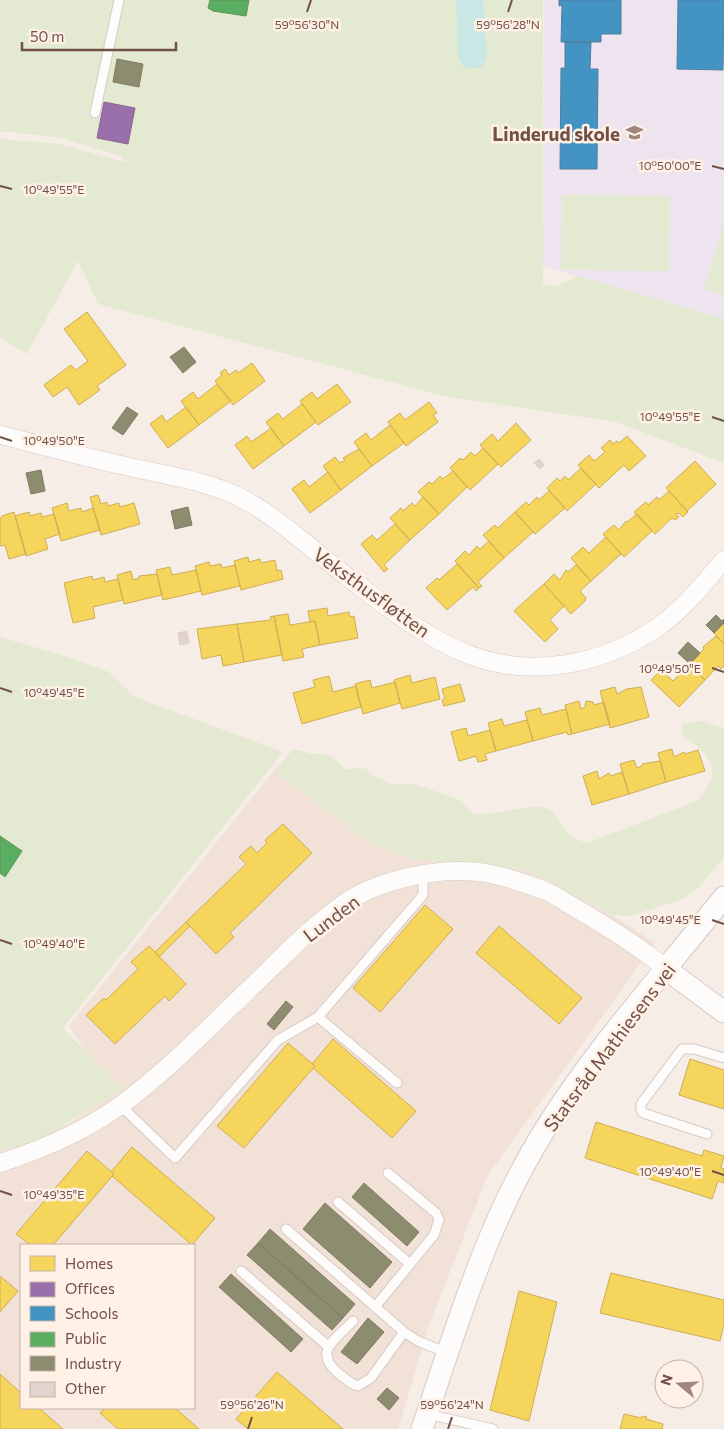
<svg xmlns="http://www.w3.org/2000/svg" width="724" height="1429" font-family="Commissioner,sans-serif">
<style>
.residential{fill:#f1e1d6;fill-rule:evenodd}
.education{fill:#eee4ef}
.green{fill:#e4ead1}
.water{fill:#c9e7e4}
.homes{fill:#f6d55c;stroke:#cead56}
.offices{fill:#9970ab;stroke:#8d668d}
.schools{fill:#4393c3;stroke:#517f9e}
.public{fill:#5aae61;stroke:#61925a}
.industry{fill:#8c8c6e;stroke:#847a63}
.building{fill:#e1d4ce;stroke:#ddcfc9}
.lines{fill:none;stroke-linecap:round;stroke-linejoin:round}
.service-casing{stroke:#d6cac5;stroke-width:11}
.minor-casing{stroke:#d6cac5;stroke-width:19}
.tertiary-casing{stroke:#d6cac5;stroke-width:23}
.service{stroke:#fefcfb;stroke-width:9}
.minor{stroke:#fefcfb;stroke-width:18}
.tertiary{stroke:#fefcfb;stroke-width:21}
.ticks{fill:none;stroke:#715048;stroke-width:2}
.labels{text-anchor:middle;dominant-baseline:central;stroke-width:5;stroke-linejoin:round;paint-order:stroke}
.poi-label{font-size:19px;font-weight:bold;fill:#715048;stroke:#fff1e6;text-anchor:end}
.street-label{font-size:19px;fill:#715048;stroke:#fff1e6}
.ticks-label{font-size:12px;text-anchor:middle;fill:#715048;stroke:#fff1e6;stroke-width:5;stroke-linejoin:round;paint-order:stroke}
</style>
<rect width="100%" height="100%" fill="#f5ede6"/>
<!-- residential -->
<path class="residential" d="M274,771L373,844L415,859L526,869L612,915L655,943L488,1175L430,1322L398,1429H0V1149L68,1124L114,1094L69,1026ZM21,1245H194V1408H21Z"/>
<!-- education -->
<path class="education" d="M544,0H724V319L543,266Z"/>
<!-- green -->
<path class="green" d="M0,0H543V284L555,287L579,276L724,319V463L616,422L444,396L98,304L78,261L27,354L0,338V139L60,144L127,163L121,156L60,138L0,131Z
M562,195L670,196L669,271L561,270Z
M724,223V295L704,289Z
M0,637L61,655L109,672L135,697L283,752L63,1028L123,1090L34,1142L0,1151Z
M700,721L724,728V857L699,887L683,899L630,916L612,915L526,869L415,859L373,844L274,771L293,749L313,754H325L332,757L345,769L365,768L374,776L391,784H414L458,799L472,813L478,815L539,806L553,811C563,828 568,837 587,843L697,801C724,772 712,756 683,735L682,724Z"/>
<!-- water -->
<path class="water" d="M456,0H483L487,58L481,68H470L463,66L458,56Z"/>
<!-- homes -->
<path class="homes" d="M87,312L126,365L97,386L100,390L79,405L67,387L53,397L44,385L71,365L76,370L88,361L64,329Z
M252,363L265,381L233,405L215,381L222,375L220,373L225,369L229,375L236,370L238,373Z
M217,384L231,401L199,425L181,401L193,392L198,399Z
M337,384L351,402L318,425L300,401L312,392L317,399Z
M429,402L437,413L433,415L438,422L406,446L388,422L400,413L405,420Z
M302,404L316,422L284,446L266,422L278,413L283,419Z
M186,407L199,425L168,448L150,424L162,415L166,422Z
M516,423L531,440L501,467L480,445L492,434L498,441Z
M390,425L404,443L372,466L354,442L366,433L371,440Z
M271,428L284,446L253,469L235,445L247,436L251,442Z
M627,436L646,456L629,471L624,465L599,488L578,465L589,455L594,461L605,452L601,448L610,440L613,444L617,441L619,443Z
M483,448L498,464L470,490L450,468L460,458L463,460L471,452L475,456Z
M359,449L372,466L341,490L323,466L335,457L340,463L345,460L343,458Z
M695,461L716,484L687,511L666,488Z
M581,468L596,484L567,511L547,488L557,478L560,481L565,476L568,480Z
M453,471L467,487L439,514L418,492L429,482L432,484L440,476L443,479Z
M328,472L341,490L310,513L292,489L304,480L309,487Z
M549,491L565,508L535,534L515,512L526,502L529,505L537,497L539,500Z
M669,491L688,512L683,517L679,513L676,514L679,517L675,520L672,518L655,534L634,512L646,502L648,505L657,497L659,500Z
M98,495L101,504L107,502L108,506L119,503L120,507L134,503L140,524L101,535L90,497Z
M423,497L439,514L410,540L390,518L401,508L403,511L412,503L415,506Z
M67,503L69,511L81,508L82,512L93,508L100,530L61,541L52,508Z
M14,512L26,554L9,559L5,545L0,546V519L2,516Z
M29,512L30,516L41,513L42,517L54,514L60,534L45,539L48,549L26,556L15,516Z
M515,512L533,532L504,558L483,535L495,525L498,528Z
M637,514L652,531L624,557L603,534L614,525L619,530L626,521L627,522Z
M395,524L410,540L384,565L388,569L384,572L361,544L372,535L377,540Z
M606,537L621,554L591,581L571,558L583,547L589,553Z
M489,541L504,558L478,582L482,586L479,588L455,561L465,551L469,555L477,546L480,549Z
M248,557L249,562L260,559L261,563L275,560L277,571L281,570L283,579L241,590L234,561Z
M209,562L210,566L221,564L222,568L235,565L240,586L202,595L195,566Z
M457,564L479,588L476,591L473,587L447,610L426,588L437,578L439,580Z
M576,565L591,581L580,591L586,598L585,601L571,614L544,584L554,574L560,580L566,570L568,572Z
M170,567L172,575L196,570L201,591L163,600L156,570Z
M131,571L133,580L139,578V576L157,574L162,595L124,604L117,575Z
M92,576L93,580L104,577L105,582L118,579L123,600L93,607L95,618L73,623L64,583Z
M544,584L564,606L550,620L558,629L545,642L514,611Z
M327,608L328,616L349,612L350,617L354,616L358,638L320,645L315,621L310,622L308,611Z
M288,614L290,625L315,621L320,645L302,649L304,657L283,661L274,616Z
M274,616L282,655L244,662L237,624L271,620L270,617Z
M724,623V644L714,633Z
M237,624L244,662L223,666L221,655L202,659L197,629Z
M716,636L724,644V666L721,669L718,666L705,680L689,665L704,649L703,647Z
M689,665L705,680L679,707L651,680L661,670L673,681Z
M410,675L412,683L435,677L440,699L402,709L394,680Z
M329,676L333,692L356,686L361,707L302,724L293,693L315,687L313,680Z
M370,680L372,688L395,682L400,703L363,714L355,684Z
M460,684L465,701L444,706L442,700L445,699L442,689Z
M615,687L617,694L627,689L641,687L649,717L610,728L600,691Z
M579,701L581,709L585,707L586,701L593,702L594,705L604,702L610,724L572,734L565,705Z
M540,708L542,715L566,709L572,734L568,735L567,732L533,741L525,712Z
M502,719L504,726L527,720L533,741L496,751L488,723Z
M466,728L468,736L490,730L496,751L485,754L487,760L478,762L476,756L459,761L451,732Z
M672,749L674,757L684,752L685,754L698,750L705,771L666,782L658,753Z
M634,760L637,768L642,766V764L660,761L666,782L629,794L620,764Z
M597,771L599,779L609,773L611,776L622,772L629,794L592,805L583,776Z
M283,824L312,853L230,933L234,937L216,954L186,922L246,864L239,857L251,846L257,853L267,843L265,840Z
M425,905L453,929L380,1012L353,988Z
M186,922L190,926L159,957L155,952Z
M499,926L582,998L559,1024L476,953Z
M149,946L186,984L169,1001L165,996L115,1044L86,1015L104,998L106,1000L138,969L131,962Z
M333,1039L416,1111L392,1138L313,1068L315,1066L312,1064Z
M288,1043L315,1066L244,1148L217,1126Z
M690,1059L724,1070V1109L679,1095Z
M596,1122L702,1156L704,1150L724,1156L721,1168L724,1169V1183L718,1181L712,1199L585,1158Z
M132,1147L215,1218L192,1245L112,1176L114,1174L111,1172Z
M87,1151L114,1174L53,1245H30L16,1234Z
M611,1273L724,1300V1324L720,1341L600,1313Z
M0,1276L18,1291L0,1312Z
M519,1291L557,1302L529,1421L490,1410Z
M277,1372L343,1429H248L236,1419Z
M0,1374L21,1393V1408H39L63,1429H0Z
M105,1408H175L199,1429H118L100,1413Z
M624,1414L641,1418L642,1416L647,1417L646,1419L663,1424L662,1429H620Z"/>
<!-- offices -->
<path class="offices" d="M104,102L135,108L128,144L97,138Z"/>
<!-- schools -->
<path class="schools" d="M559,0H621V34H601V42H561L562,5L559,6Z
M678,0H724L723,70L677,69Z
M565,42H591L590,69H598L597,169H560L561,68H565Z"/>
<!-- public -->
<path class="public" d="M210,0H249L246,16L213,11L208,8Z
M0,836L22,851L5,877L0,873Z"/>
<!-- industry -->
<path class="industry" d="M117,59L143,64L139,87L113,82Z
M184,347L196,362L183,373L170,357Z
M127,407L138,414L123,435L112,428Z
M41,470L45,491L31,494L26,473Z
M188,507L192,525L175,529L171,511Z
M716,615L722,621L724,619V623L714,633L706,625Z
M688,642L700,653L690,664L678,653Z
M286,1001L293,1007L274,1030L267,1024Z
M364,1183L419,1232L407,1246L352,1197Z
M325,1203L392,1262L370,1288L303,1229Z
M270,1229L355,1304L343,1318L258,1243Z
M258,1243L343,1318L332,1330L247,1255Z
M231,1274L303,1339L291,1352L219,1287Z
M368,1318L384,1332L357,1364L341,1352Z
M387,1388L399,1398L389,1410L377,1399Z"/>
<!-- building -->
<path class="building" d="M539,459L544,465L540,469L534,463Z
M187,631L189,643L180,645L178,633Z"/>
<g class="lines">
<defs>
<path id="service" d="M95,113L119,0
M318,1017L397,1083
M120,1105L175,1158L278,1040L318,1017L423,895V875
M707,1134L643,1113L641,1110V1104L682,1049H694L724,1058
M338,1202L410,1264
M286,1229L404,1332L418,1341L447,1353
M241,1271L329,1347
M375,1307L434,1235L439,1220L436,1213L388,1173
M353,1321C335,1340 313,1351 338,1373C345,1378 350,1384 358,1386L371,1378L404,1332
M427,1414L493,1429"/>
<path id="minor" d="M1,435C41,445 80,456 121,465C163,475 209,480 247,501C287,524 321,558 358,585C392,611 430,640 470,655C533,679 604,664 658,627C684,609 704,583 724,560
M0,1163C41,1150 86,1130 121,1105C174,1066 220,1016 268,971C291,948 315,924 342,905C378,879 441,866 486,873C505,877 525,883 543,890C555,894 566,903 577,909C608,927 639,946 666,969"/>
<path id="tertiary" d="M666,969L724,1012
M422,1429C457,1326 487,1221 546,1128C597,1046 664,973 724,897"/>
</defs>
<!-- service casing -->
<use href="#service" class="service-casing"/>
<!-- minor casing -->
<use href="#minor" class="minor-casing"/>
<!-- tertiary casing -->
<use href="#tertiary" class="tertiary-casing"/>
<!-- service -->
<use href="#service" class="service"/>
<!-- minor -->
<use href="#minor" class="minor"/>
<!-- tertiary -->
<use href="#tertiary" class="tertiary"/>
</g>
<!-- ticks -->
<path class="ticks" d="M307,12L311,0M508,12L512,0M712,166L724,169M0,186L12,189M712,417L724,421M0,437L12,441M712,668L724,672M0,688L12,692M712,920L724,924M0,940L12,944M712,1171L724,1175M0,1191L12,1195M248,1429L252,1417M448,1429L452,1417"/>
<!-- icons -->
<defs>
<symbol id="school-bare" viewBox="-9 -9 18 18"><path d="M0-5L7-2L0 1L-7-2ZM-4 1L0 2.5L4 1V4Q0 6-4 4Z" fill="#9f877f" stroke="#fff1e6" stroke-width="2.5" paint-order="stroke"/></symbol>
</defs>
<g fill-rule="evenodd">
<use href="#school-bare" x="622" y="120" width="25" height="25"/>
</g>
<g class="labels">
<!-- poi labels -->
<g class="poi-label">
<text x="620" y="133">Linderud skole</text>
</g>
<!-- street labels -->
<g class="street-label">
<text transform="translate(372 592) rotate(36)">Veksthusfløtten</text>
<text transform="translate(331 918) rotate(-37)">Lunden</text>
<text transform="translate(609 1047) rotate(-53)">Statsråd Mathiesens vei</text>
</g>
</g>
<g class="ticks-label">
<text x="307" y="29">59°56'30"N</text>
<text x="508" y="29">59°56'28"N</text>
<text x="670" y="170">10°50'00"E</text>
<text x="54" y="194">10°49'55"E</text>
<text x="670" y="421">10°49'55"E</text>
<text x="54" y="445">10°49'50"E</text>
<text x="670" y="673">10°49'50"E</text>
<text x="54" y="697">10°49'45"E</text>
<text x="670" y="924">10°49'45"E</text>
<text x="54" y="948">10°49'40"E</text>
<text x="670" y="1176">10°49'40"E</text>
<text x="54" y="1199">10°49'35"E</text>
<text x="252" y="1409">59°56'26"N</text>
<text x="452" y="1409">59°56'24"N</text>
</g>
<!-- legend -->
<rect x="20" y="1244" width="175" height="165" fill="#fff1e6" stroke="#c6b1a7"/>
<rect x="30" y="1256" width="25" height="15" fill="#f6d55c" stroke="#c6b1a7"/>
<text x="65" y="1269" font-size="15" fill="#715048">Homes</text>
<rect x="30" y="1282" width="25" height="15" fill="#9970ab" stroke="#c6b1a7"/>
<text x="65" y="1294" font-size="15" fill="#715048">Offices</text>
<rect x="30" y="1306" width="25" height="15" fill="#4393c3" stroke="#c6b1a7"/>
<text x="65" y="1319" font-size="15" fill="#715048">Schools</text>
<rect x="30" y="1332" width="25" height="15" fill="#5aae61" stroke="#c6b1a7"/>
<text x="65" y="1344" font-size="15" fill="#715048">Public</text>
<rect x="30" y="1356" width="25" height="15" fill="#8c8c6e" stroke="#c6b1a7"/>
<text x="65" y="1369" font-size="15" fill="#715048">Industry</text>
<rect x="30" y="1382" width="25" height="15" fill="#e1d4ce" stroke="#c6b1a7"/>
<text x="65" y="1394" font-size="15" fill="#715048">Other</text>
<!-- north arrow -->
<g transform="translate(679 1384) rotate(288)"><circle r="24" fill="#fff1e6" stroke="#c6b1a7"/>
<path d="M0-4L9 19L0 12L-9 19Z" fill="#9f877f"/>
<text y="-8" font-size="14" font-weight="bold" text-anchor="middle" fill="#715048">N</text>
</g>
<!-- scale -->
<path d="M22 42v8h154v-8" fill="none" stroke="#715048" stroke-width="2.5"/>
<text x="30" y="42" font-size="15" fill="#715048" stroke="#fff1e6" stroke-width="4" paint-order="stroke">50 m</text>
</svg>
